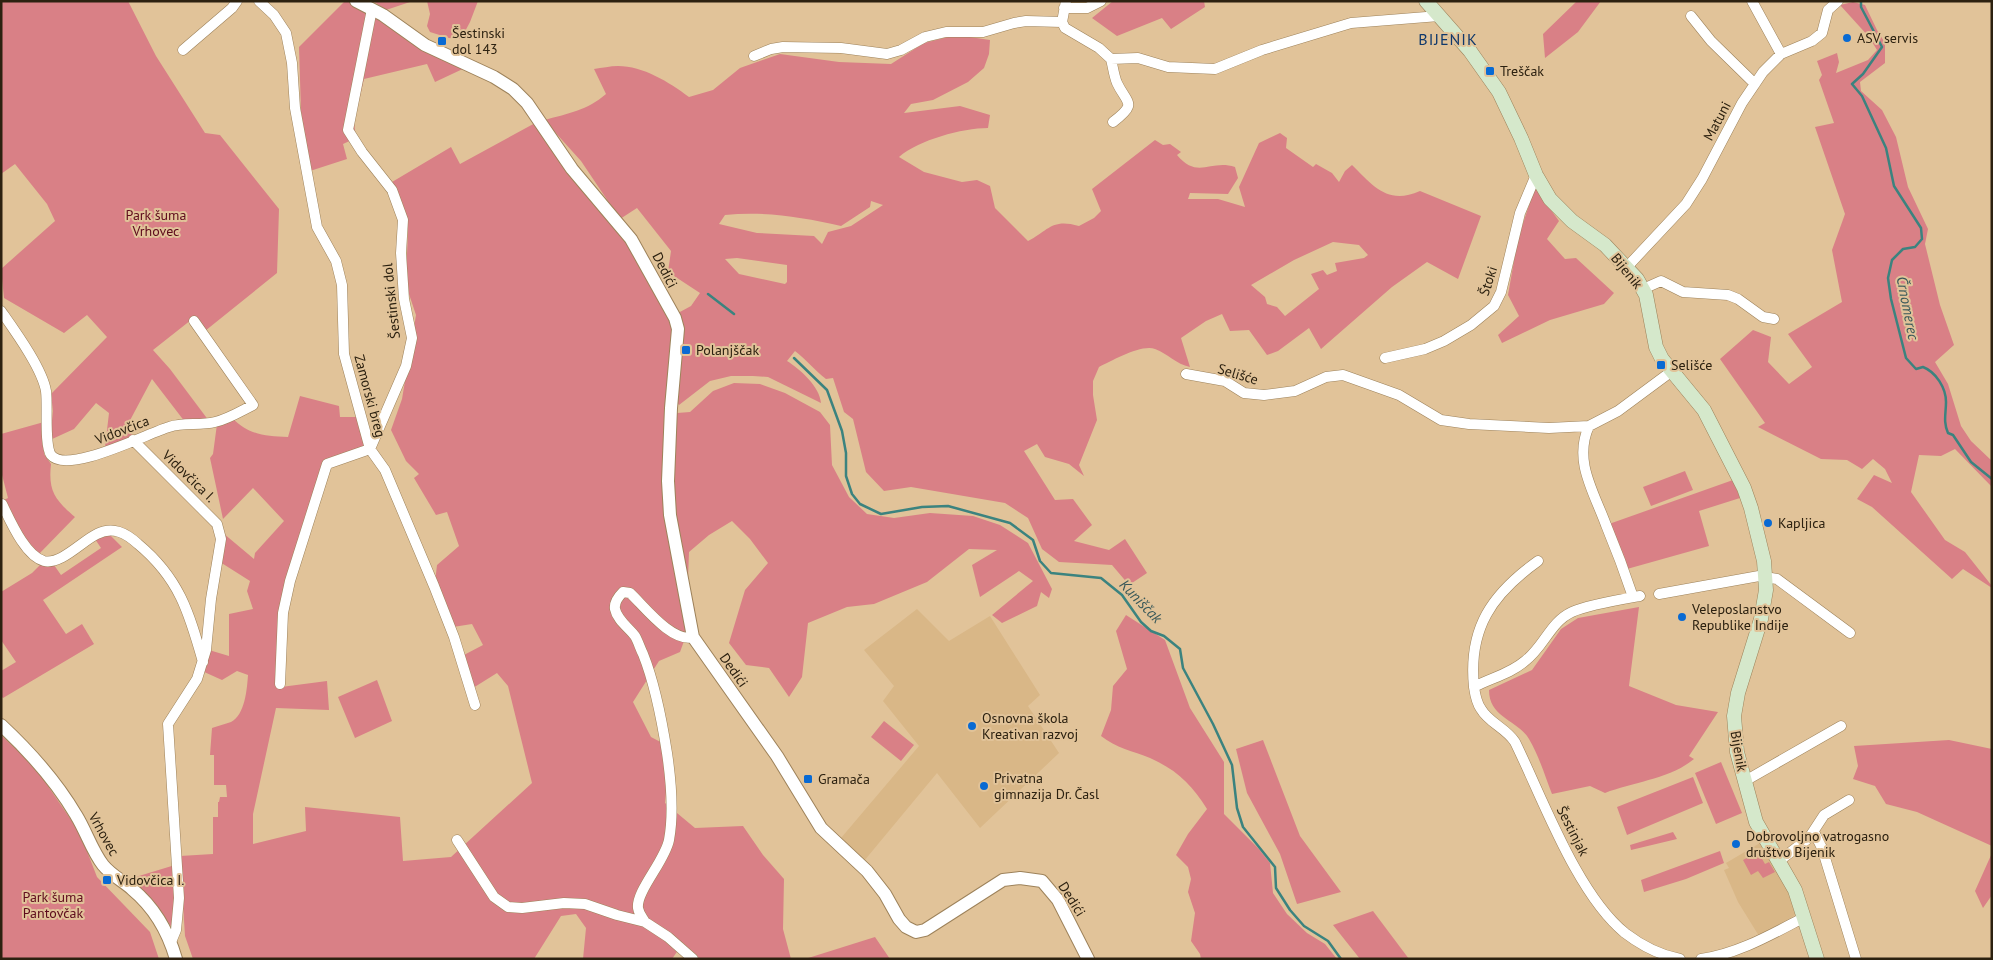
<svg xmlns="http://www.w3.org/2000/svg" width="1993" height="960" font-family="'PT Sans',sans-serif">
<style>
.built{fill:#d9b787}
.green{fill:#d98086;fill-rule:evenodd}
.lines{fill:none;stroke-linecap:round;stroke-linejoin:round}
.stream{stroke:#3b837f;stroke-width:2.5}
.minor-casing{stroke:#9d825a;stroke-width:11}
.tertiary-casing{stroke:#9d825a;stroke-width:14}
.secondary-casing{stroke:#9d825a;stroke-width:15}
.minor{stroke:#fff;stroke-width:10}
.tertiary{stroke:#fff;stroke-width:12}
.secondary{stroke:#d5e8cb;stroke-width:14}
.poi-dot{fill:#096ad3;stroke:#e1c399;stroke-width:2}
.labels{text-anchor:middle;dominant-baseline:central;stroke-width:4;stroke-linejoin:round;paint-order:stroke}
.poi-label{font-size:14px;fill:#2c2110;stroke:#e1c399;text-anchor:start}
.street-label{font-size:14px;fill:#2c2110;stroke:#e1c399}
.park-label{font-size:14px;fill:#5d0a1c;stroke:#e1c399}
.water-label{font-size:15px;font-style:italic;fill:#385859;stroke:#e1c399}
.quarter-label{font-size:16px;letter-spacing:1px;fill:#0f386b;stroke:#e1c399}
</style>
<rect width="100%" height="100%" fill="#e1c399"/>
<!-- built -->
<path class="built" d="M917,609L949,641L990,616L1040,695L1028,706L1059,753L980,828L937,773L864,861L841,838L919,746L883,701L894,686L864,650Z
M1760,843L1778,872L1789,893L1797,914L1759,936L1738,902L1724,870L1729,868L1726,863Z"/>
<!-- green -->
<path class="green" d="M1,1H128L156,56L205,133L220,135L279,209L277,273L205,331L191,320L153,350L170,369L209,421L185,422L152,379L127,426L133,437L105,447L109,413L96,403L74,429L50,440L53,411L51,394L107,337L87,315L64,333L4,298L1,269L55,221L47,204L15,164L1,174Z
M345,1H348L467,67L435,82L427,64L364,79L354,122L356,138L343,144L347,159L310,171L301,112L299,47Z
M373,1H422L410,2L386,10Z
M427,1H478L470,22L461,39L449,38L430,32L427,26L430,14Z
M1113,1H1204L1205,7L1171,29L1162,18L1117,36L1092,18Z
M1577,1H1601L1578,32L1545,58L1543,34Z
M1853,2L1865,5L1877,30L1885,43V63L1860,82L1861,91L1882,110L1896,137L1908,187L1928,229L1925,244L1940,305L1954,345L1935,362L1948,384L1961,426L1971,441L1992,461V487L1955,449L1941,456L1919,455L1911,492L1945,540L1965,552L1992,586V588L1963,569L1952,579L1872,507L1857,499L1874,475L1892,483L1885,469L1873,459L1862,469L1847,460L1821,459L1758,427L1765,423L1720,359L1753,330L1771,337L1768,362L1789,384L1812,367L1788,334L1842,302L1832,250L1845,214L1815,127L1834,123L1819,80L1822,75L1817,61L1837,53L1839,62L1836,73L1868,60L1877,50L1869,37L1840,5Z
M956,35L990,40L989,54L984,68L968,82L933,100L911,104L904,113L960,106L990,115L988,128C962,128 919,140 899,157L924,172L962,182L977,180L990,186L995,208L1028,241C1049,230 1052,218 1079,226L1094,218L1101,211L1092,189L1155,140L1163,145L1170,144L1181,152L1177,155C1198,180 1210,159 1235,167L1238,178L1228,194L1190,193L1188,199H1218L1245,207L1239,187L1259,143L1280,133L1287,138L1286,148L1313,167L1316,164L1332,173L1339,182L1345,171L1352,165C1374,187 1388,205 1420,191L1481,216L1458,279L1427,262L1392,287L1321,349L1309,328L1278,351L1267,355L1249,330L1230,331L1222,314L1206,321L1181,338L1190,367C1176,364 1168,354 1155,349C1141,344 1112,361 1099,367L1093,381V395L1097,420L1079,465L1084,476L1069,464L1045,457L1037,444L1024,451L1055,500L1073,499L1092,525L1074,541L1109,550L1125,539L1147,573L1129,585L1112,565L1059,562L1042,549L1028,518L1005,503L911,487L884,491L866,472L853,419L844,412L833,378L826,379C814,370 807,360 795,351L787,361C800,369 820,387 821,403L768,377L753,376H731L710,381L679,405L676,401L678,313L691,306L700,293L668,272L671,251L637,208L620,219L581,161L544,120C567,114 588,110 606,94L594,69C602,68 610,66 618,66C643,66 669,82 689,97L713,90L740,68L780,54L839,62L891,64L924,43ZM871,201L883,205L851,226L828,232L822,244L814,236L757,233L719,224L725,215C764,211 802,217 841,226L870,207ZM1333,242L1359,245L1368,255L1364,258L1335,263L1337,271L1327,275L1323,270L1311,274L1319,289L1285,316L1277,307L1267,304L1265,297L1251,285L1294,260ZM737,258L787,265V282L785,284L739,274L725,259Z
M537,122L550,148L632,246L673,326L665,419L677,413L690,412L713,391L734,383L760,384L785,393L820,412L830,425L832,465L849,497L867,514L894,518L930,513L973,516L1000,525L1028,543L1052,589L1049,598L1041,592L1037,606L1002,623L992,615L1033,581L1019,571L980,597L972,565L997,550L969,549L927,582L874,604L847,607L808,623L802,677L789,697L769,668L746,665L729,643L745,590L768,563L750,539L732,521L709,535L689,552L688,579L695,611L680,652L659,661L633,702L651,737L670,747L665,803L695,828L743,826L763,855L784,879L783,929L791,959H700L683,943L672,959H583L586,928L576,914L561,916L534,959H193L185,936L180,856L213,854V817H218V802H219L220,797H227L226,785H214V755H210L212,728C218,726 225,724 231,722C245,715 247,689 248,675L237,671L222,680L202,671L209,650L229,656V614L253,609L247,591L250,581L220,562L223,533L254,559L255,553L284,521L253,488L223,519L210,458L213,454L217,424L232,418C249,435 265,436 288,437L300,396L339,406L340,417H357L366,447L325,461L286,585L281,687L327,681L329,710L276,708L253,814V844L306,831L305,807L400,817L403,861L451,857L532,783L508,686L497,673L473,688L462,656L483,645L472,624L453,627L435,582L437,565L459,546L447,512L436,515L414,478L419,474L406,461L391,430L402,399L416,315L409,294L406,280L408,230L392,182L451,147L460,164Z
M1535,188L1559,221L1547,239L1565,259L1576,258L1614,293L1604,304L1550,320L1502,343L1498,335L1519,316L1508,295L1518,238Z
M44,422V454L51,464C48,491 55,500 75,517L39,554L25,539L4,500L8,498L1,471V434Z
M1685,471L1693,490L1651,506L1643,487Z
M1733,480L1740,498L1699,511L1709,546L1627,569L1609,524Z
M110,535L122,547L43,600L66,634L82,624L94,644L3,698L1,696V671L16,662L1,640V592L32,573L41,564L54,565L61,575L101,548L95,539Z
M1639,607L1629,686L1676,705L1718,712L1689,756L1694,759C1670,779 1633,782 1605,793L1590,786L1552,794C1545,776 1539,756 1529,739C1518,720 1489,718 1489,690L1532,670L1561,629L1578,618Z
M1126,615L1165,640L1190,708L1224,762V814L1258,848L1270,863L1273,893L1287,914L1307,933L1325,944L1337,959H1201L1200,954L1191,941L1195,913L1188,892L1191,879L1188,867L1176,855L1188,834L1207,809C1192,785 1177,770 1150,758C1133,751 1116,748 1101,736L1111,710L1113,686L1127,669L1116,631Z
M377,680L392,721L355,738L338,697Z
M884,721L914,745L901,761L871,737Z
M1,735L35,767L80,833L97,877L150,932L159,959H1Z
M1263,740L1300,836L1341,892L1297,904L1280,854L1247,793L1236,749Z
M1949,740L1992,749V846L1917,812L1886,804L1875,786L1853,779L1858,766L1854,746Z
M1721,762L1742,813L1716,824L1695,773Z
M1693,777L1703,803L1627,835L1617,807Z
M1673,832L1677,839L1631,850L1630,845Z
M1720,851L1724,863L1686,879L1644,892L1641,880Z
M1758,852L1765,864L1769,862L1775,872L1763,878L1758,871L1751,875L1743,860Z
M1992,853V895L1983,908L1975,891Z
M175,865L177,900L173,929L152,900L129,879Z
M1373,911L1409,959H1360L1333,925Z
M875,937L890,959H805Z"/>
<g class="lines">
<!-- stream -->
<path class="stream" d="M1861,1V7L1882,47L1863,74L1852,84L1862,96L1886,148L1894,186L1921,228L1922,239L1915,247L1903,249L1892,260L1888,278L1891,299L1906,358L1916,369L1923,367C1936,372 1946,388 1946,402C1946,413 1943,422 1948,433L1953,435L1971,462L1992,479
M708,294L734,314
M794,358L827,390L842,431L846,453V476L852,494L860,504L881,514L922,507L948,506L1010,523L1033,540L1040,561L1051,573L1101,578L1122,595L1141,622L1151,631L1164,636L1180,649L1183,668L1213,724L1232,765L1237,808L1243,827L1275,867L1276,888L1290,910L1304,926L1328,941L1341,959"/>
<defs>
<path id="minor" d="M259,1L274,15L286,33L292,63L295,108L317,227L336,261L342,285L344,354L370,449L385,470L434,586L454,637L475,705
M1066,1L1062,22L1065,28L1099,48L1111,59
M1752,1L1781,54
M1064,8H1087L1101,1
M1691,16L1711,41L1755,84
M183,50L232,8L237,1
M754,56L771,49L783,47L841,48L887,54L901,50L925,37L946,32H983L1014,23L1026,21L1062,22
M1113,122C1138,103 1127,104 1117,83C1114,76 1113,67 1111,59L1138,58L1168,67L1215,69L1262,50L1351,23L1439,16
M1627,267L1686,204L1702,179L1742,103L1763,72L1781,54L1812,41L1822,33L1828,10L1838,1
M1643,289L1661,281L1683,292L1728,295L1738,299L1763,317L1774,319
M1,311C15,331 42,368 46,391C48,406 44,445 51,455C67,475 148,433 169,427C184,422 200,426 215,422C228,419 241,411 253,405L194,321
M1385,358L1425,349L1444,341L1471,325L1494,306L1501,292L1520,213L1536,175
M1186,374L1225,381L1244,393L1264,395L1295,391L1326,377L1343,375L1399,395L1441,420L1469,424L1549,428L1589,426L1618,411L1672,371
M1589,426C1573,461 1594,492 1606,525C1616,549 1625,573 1633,597
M133,440L217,524L221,539L211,599L206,650L197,679L168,724L179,898L176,930L171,942
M2,504C10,520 25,556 44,561C61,565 82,541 97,534C113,526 126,533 138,544C179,578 189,612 203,662
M1538,561C1492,594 1468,628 1474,687C1491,678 1510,674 1525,661C1544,647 1550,622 1572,612C1587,605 1623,599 1640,596
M1659,594L1759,576L1777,579L1850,633
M280,684L283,613L290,581L327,464L370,449L406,366L412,338L404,299L401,253L403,220L392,190L362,152L348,130L372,9
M1474,687C1475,694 1476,702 1481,709C1489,723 1506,728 1515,742C1543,799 1577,894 1625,933C1642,946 1660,955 1680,959
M1745,781L1841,726
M1814,832L1822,848L1856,959
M457,840L494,897L508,907L522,908L564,903L585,904L617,915L645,922L668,937L693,959
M1779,861L1809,838L1824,815L1849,800
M645,922C642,917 639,914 638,908C636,891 665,861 669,840C674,813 671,780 667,753C662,721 655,684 643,654C640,648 638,641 635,636C629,628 617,620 615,609C614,603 619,596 623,592L630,593C644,606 672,643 693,637
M1701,959C1738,954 1772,934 1805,917"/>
<path id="tertiary" d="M356,1L383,15L425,45L494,77L513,89L527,103L572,169L631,239L675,318L678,329L671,408L668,481L670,515L693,637L777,756L821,828L867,871L885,894L899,919L906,927L916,932L925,930L1003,880L1020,878L1042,881L1058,900L1088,959
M1,725C30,752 56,781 76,815C86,831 92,851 103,865C111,875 123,881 132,889C155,908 168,931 176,959"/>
<path id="secondary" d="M1426,1L1470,51L1499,92L1521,138L1536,175L1550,199L1572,221L1605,245L1637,279L1646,295L1656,347L1662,359L1704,410L1744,488L1751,508L1764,561L1766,590L1761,619L1738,693L1734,716L1737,752L1756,822L1795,890L1817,959"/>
</defs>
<!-- minor casing -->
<use href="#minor" class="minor-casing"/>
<!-- tertiary casing -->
<use href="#tertiary" class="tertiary-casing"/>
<!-- secondary casing -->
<use href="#secondary" class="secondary-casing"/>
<!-- minor -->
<use href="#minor" class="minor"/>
<!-- tertiary -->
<use href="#tertiary" class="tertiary"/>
<!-- secondary -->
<use href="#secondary" class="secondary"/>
</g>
<!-- markers -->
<g class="poi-dot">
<circle cx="1847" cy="38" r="5"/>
<rect x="437" y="36" width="10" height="10" rx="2.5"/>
<rect x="1485" y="66" width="10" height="10" rx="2.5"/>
<rect x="681" y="345" width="10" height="10" rx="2.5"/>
<rect x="1656" y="360" width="10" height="10" rx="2.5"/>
<circle cx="1768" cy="523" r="5"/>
<circle cx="1682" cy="617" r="5"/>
<circle cx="972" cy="726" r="5"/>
<rect x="803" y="774" width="10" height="10" rx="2.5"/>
<circle cx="984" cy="786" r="5"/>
<circle cx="1736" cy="844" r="5"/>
<rect x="102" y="875" width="10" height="10" rx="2.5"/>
</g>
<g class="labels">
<!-- poi labels -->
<g class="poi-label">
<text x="452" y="33">Šestinski<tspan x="452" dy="16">dol 143</tspan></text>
<text x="1857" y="38">ASV servis</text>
<text x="1500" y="71">Treščak</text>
<text x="696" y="350">Polanjščak</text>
<text x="1671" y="365">Selišće</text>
<text x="1778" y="523">Kapljica</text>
<text x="1692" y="609">Veleposlanstvo<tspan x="1692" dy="16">Republike Indije</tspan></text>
<text x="982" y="718">Osnovna škola<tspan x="982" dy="16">Kreativan razvoj</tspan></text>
<text x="994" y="778">Privatna<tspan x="994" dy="16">gimnazija Dr. Časl</tspan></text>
<text x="818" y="779">Gramača</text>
<text x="1746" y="836">Dobrovoljno vatrogasno<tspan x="1746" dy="16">društvo Bijenik</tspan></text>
<text x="117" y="880">Vidovčica I.</text>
</g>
<!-- street labels -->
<g class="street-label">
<text transform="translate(1717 121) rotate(-62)">Matuni</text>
<text transform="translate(665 270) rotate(63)">Dedići</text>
<text transform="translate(1627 271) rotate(51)">Bijenik</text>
<text transform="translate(1488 281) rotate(-72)">Štoki</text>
<text transform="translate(391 301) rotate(-96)">Šestinski dol</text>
<text transform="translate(1238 374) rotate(17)">Selišće</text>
<text transform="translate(370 396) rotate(75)">Zamorski breg</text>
<text transform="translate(122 430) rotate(-21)">Vidovčica</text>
<text transform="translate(189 476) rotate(44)">Vidovčica I.</text>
<text transform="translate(734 670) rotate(55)">Dedići</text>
<text transform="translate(1739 751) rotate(80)">Bijenik</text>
<text transform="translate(1573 831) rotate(63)">Šestinjak</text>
<text transform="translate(104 834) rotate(61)">Vrhovec</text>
<text transform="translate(1072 899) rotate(58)">Dedići</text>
</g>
<!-- park labels -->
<g class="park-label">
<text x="156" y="215">Park šuma<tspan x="156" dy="16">Vrhovec</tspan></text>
<text x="53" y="897">Park šuma<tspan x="53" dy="16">Pantovčak</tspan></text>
</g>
<!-- water labels -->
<g class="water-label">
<text transform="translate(1908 308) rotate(79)">Črnomerec</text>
<text transform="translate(1141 601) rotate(46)">Kuniščak</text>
</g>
<!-- quarter labels -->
<g class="quarter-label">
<text x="1448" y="39">BIJENIK</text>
</g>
</g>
<!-- border -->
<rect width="1993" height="960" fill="none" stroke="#2c2110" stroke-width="5"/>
</svg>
